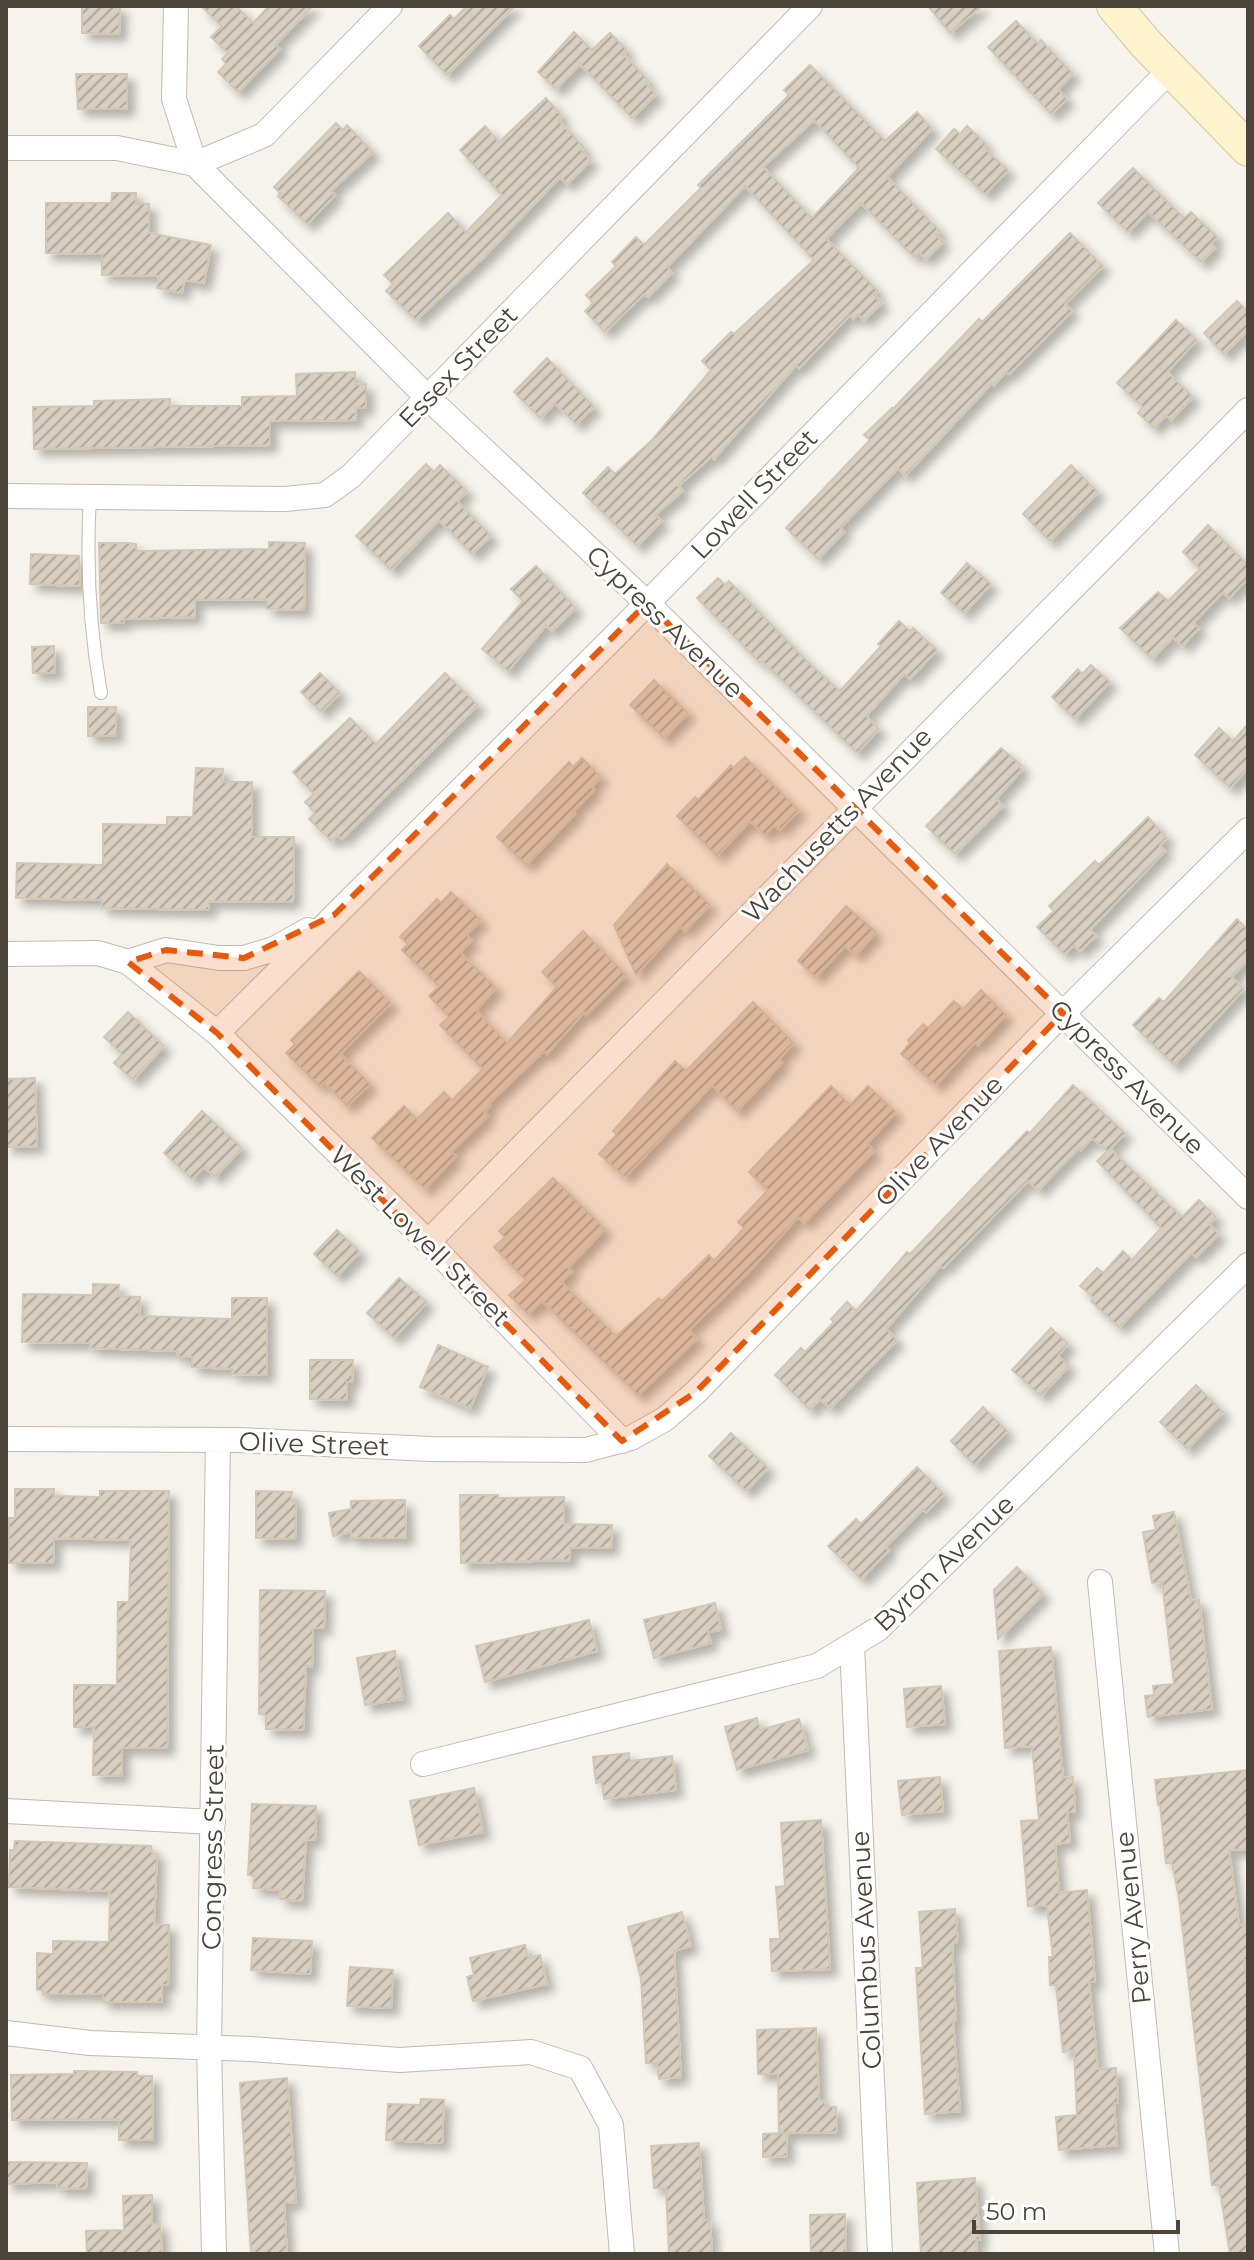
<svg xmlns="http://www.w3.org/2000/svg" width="1254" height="2260" font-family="Montserrat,sans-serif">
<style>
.building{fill:url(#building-hatch);stroke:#d3c7b4;stroke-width:2;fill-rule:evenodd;filter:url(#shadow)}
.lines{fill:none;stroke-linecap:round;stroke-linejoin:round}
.lane-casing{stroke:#c2bbae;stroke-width:14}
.street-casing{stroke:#c2bbae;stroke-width:26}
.secondary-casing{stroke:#d6c79b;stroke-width:36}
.lane{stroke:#fff;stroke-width:12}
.street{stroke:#fff;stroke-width:24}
.secondary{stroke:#fff3cd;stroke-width:34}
.marked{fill:#e8590c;fill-opacity:0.2;stroke:#e8590c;stroke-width:6;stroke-dasharray:16 10;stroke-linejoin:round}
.labels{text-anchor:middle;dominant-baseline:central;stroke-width:6;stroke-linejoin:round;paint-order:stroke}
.street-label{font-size:26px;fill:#4b4439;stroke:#fff}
</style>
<defs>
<pattern id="building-hatch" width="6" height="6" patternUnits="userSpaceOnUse" patternTransform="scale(2)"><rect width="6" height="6" fill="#d8cfc1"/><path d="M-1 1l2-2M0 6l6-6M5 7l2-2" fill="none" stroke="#b1aa9e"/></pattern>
<filter id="shadow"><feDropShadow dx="7" dy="7" stdDeviation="4" flood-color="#0004"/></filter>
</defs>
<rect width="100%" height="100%" fill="#f6f3ec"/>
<!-- building -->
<path class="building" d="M82,6H120L119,34L82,33Z
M201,6H236L253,23L269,6H313L275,45L280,49L238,92L218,72L226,64L222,59L228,53L211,37L222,26Z
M467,6H515L447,75L419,46L450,15L454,19Z
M928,6H982L950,33Z
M1016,21L1038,44L1041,40L1073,74L1058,89L1067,99L1051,114L988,47Z
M574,32L592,50L610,33L627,50L623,54L649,81L646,84L656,94L632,118L580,64L556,89L538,72Z
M810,65L885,141L917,112L932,129L887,177L940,231L936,235L943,242L926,259L919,252L914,257L861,203L826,239L878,291L874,295L882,303L864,320L858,314L853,319L850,315L799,368L796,365L714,459L712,456L678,486L683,491L655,515L662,521L637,546L583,493L608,467L615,474L652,440L711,370L702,361L731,332L734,334L814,260L745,186L667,267L672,273L648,297L644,294L605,332L585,311L593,303L586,295L616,266L612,262L636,237L644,245L701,188L698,185L789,95L784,90ZM814,120L859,168L812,218L763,167Z
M76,74H127V109H78Z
M546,98L562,116L558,120L584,147L581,150L591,161L567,184L560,177L484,257L416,320L386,291L393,284L384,275L448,213L466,232L502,195L460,150L485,126L499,142Z
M336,123L343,130L347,125L373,152L331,191L335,195L307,224L278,196L280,193L274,187Z
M967,126L986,144L983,147L1008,170L985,194L936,149L954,129L960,134Z
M1133,168L1184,218L1191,212L1217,237L1211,244L1215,248L1201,262L1148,212L1128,232L1098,203Z
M112,193H136V204H149V233L211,245L204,283L184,280L182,293L157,288L159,276L102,275V254L46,253V203H111Z
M1070,233L1103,266L1065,304L1072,311L1009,374L1006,372L994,385L992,383L905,476L898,468L840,528L844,532L818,559L786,528L870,440L864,435L892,408L893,409L979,319L982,322Z
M1237,301L1248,312V330L1224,354L1204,333Z
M1176,320L1197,340L1167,372L1193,397L1171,420L1166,415L1154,428L1138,413L1143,407L1117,383Z
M547,358L594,407L576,424L555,403L540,418L514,392Z
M355,372V385L366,384V408H355L356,420L270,421V445L34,449L33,407L94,406V401L170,399V406H242V397L297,396L296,374Z
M426,464L434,472L440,465L467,491L457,501L491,536L472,554L439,520L391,570L356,536Z
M1071,465L1098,492L1050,541L1023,514Z
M1208,525L1248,565V578L1229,598L1223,592L1193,623L1199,628L1182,646L1173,637L1152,659L1120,628L1158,592L1168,601L1200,569L1183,552Z
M269,542L305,543L304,610L267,609V599L195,600V617L124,619V623H101L99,543H129L136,544V551L269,549Z
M31,554L79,556L80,586L30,584Z
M967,563L991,584L964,613L941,593Z
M536,566L576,608L552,631L546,625L508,671L482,649L523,601L511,589Z
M718,578L725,585L729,581L810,664L840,691L881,646L878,644L899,621L910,631L913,628L937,650L910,679L904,674L866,716L879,729L857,753L762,661L760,663L697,598Z
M54,646L55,673H33L32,647Z
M1091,665L1110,682L1075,719L1052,697L1078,669L1082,674Z
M320,673L340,693L321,712L301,692Z
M445,673L478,705L342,839L337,835L331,841L309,819L315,813L305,802L314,794L293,772L350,718L376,744Z
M654,680L688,713L664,738L630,705Z
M88,707H116V736H88Z
M1248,724V768L1230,788L1195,755L1219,728L1233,741Z
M1001,748L1021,765L1019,767L1022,770L996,799L1003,806L955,854L926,826Z
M745,757L799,810L780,830L774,825L765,835L750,821L717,856L677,816L695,797L698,800L731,765L733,768Z
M582,758L601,777L591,787L594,790L573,812L575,814L526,865L497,837L569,762L573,767Z
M196,768L223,769L222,782H252V837H294L293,902L209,901V910L102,908V900L16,898L17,863L103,865V824L167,825V817H193Z
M1148,817L1167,838L1160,845L1165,851L1090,930L1096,936L1080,951L1074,945L1064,954L1037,927L1054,911L1049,906L1095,861L1099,865Z
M667,864L710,905L685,931L680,926L636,975L614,925Z
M451,892L481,920L466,935L472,940L460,953L496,988L476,1010L507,1043L557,987L542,972L583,931L626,975L586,1015L584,1012L547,1054L544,1051L488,1104L490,1106L484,1112L488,1116L451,1152L456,1156L425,1189L372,1138L404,1106L417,1119L444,1092L452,1100L483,1069L440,1025L449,1017L429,996L439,986L402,950L408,944L400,937L437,899L441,903Z
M846,906L876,932L856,955L845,946L816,977L798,961Z
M1237,919L1248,930V960L1231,977L1244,989L1174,1065L1133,1025L1159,998L1164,1002Z
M359,971L391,1003L340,1054L370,1084L347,1106L324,1082L319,1086L286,1053L295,1044L291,1040Z
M981,990L1006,1015L978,1045L975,1042L936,1085L901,1054L910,1043L908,1040L923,1024L928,1028L954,1001L963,1009Z
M753,1002L794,1043L779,1059L782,1063L737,1111L712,1085L625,1177L599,1154L617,1134L613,1131L675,1061L686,1071Z
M128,1012L164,1046L133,1080L114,1063L122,1054L104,1037Z
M35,1078L37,1146L6,1147V1079Z
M1073,1085L1125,1133L1110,1149L1182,1217L1199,1200L1216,1217L1209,1224L1219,1234L1196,1257L1191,1253L1119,1327L1091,1301L1094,1298L1080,1286L1097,1268L1103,1273L1123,1251L1132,1260L1161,1228L1097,1161L1107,1151L1092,1138L1081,1150L1079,1148L1038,1190L1028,1181L943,1268L940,1266L886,1329L897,1340L830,1408L820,1399L810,1410L775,1375L801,1348L805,1352L834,1322L831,1319L847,1302L856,1311L907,1252L910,1254L1027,1131L1030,1133Z
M831,1086L850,1105L868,1086L896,1112L867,1144L874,1151L804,1223L798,1217L748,1273L689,1330L697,1339L638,1395L542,1301L528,1314L509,1295L526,1280L494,1247L505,1237L499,1231L553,1178L605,1229L568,1268L572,1272L561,1282L616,1336L659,1298L662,1301L709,1255L714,1261L744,1228L738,1222L768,1190L749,1172Z
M202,1111L242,1148L215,1177L204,1167L192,1179L164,1153Z
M337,1230L360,1252L337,1276L314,1254Z
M399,1278L427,1302L394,1338L367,1313Z
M93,1284L119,1285L118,1296L140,1297L139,1316L232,1319V1298H267V1375L232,1374V1369L192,1367V1357H177L178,1351L90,1348L91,1343L22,1342L23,1294L93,1295Z
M1051,1328L1068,1344L1058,1356L1069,1366L1041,1396L1012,1370Z
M438,1345L488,1367L470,1408L420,1387Z
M310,1360H353L352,1382H347V1400L310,1399Z
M1196,1385L1223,1412L1187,1449L1160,1422Z
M983,1407L1007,1431L974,1465L951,1441Z
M731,1433L768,1468L746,1491L709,1456Z
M917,1467L944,1494L926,1512L923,1509L885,1547L889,1550L861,1579L828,1546L856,1519L861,1524Z
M15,1489H54V1496L100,1497V1491H169L167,1748H122V1776L93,1775L94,1727H74V1685H117L118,1602H129L131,1540L54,1538L53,1563H9V1518H15Z
M256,1491L292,1492L291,1501H296L295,1539L256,1538Z
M460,1495H498V1498L564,1497V1524L612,1525L611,1548H570V1560L461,1563Z
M405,1500L406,1538H351V1532L333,1536L329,1513L351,1509V1501Z
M1174,1512L1191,1601L1199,1600L1212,1709L1148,1717L1145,1696L1154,1695L1153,1686L1174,1684L1162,1582L1152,1583L1143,1532L1156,1530L1153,1516Z
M1017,1567L1043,1594L998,1639L994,1590Z
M260,1590L325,1591L324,1628H313L312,1667L306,1666L303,1730L266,1729V1715L259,1714Z
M715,1603L721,1630L708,1632L711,1643L654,1658L644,1620Z
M589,1620L597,1651L485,1682L476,1646Z
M1051,1647L1063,1778L1073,1777L1075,1812H1067L1070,1842L1055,1844L1059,1893L1087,1890L1095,1982H1089L1098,2069L1116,2068L1118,2103H1114L1117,2145L1059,2150L1056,2117L1077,2115L1074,2050L1063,2052L1056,1985H1050L1049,1957H1053L1047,1906H1028L1021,1821L1039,1820L1032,1746L1005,1748L999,1651Z
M395,1651L403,1699L365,1705L357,1658Z
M941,1686L945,1724L907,1727L904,1689Z
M757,1718L760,1730L799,1719L808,1750L737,1770L725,1727Z
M629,1753L630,1761L672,1756L676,1790L604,1799L602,1782L596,1783L593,1757Z
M1248,1770V1849L1229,1850L1239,1926L1248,1925V1960H1244L1248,1994V2254H1230L1219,2185H1212L1179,1899L1172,1863H1166L1160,1805H1158L1155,1780Z
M940,1777L943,1811L902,1815L898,1781Z
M474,1788L483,1832L419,1845L410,1801Z
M252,1804L316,1806L315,1840L306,1839L302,1901L280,1899L281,1890L253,1888L254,1876L248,1875Z
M821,1820L830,1969L772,1971L770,1939H780L776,1887L785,1886L781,1823Z
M15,1841L151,1846L152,1853L157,1854L154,1924L169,1925L168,1985H162V2002H103V1994H43V1990H37V1953L53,1954V1941L109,1942L110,1891L9,1887L10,1850H14Z
M955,1909L958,1942L952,1943L956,2021H953L960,2111L925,2114L916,1968H923L919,1912Z
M682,1912L691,1946L674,1951L681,2077L659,2079L657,2063H646L641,1979L628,1927Z
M253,1938L312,1941L310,1974L251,1970Z
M525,1945L528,1958L540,1955L547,1984L473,2001L467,1977L474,1975L470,1958Z
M350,1967L393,1970L391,2008L347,2006Z
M816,2028L819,2100H824L825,2107H836L837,2132L779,2133L778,2074H758L757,2030Z
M74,2071L137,2072V2076H152L153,2140H119V2119L12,2120L11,2075L74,2074Z
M287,2078L296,2202L284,2203L287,2254H251L240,2083Z
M421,2099L444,2100L442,2143L386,2140L388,2104L420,2105Z
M786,2133L787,2156L763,2157V2134Z
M699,2143L704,2220H710L712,2254H669L666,2188H654L651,2146Z
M6,2162L87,2163L86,2189L57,2188L58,2182L6,2184Z
M975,2178L980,2240H976L977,2254H921L917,2183Z
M152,2195V2224H160L162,2254H87L86,2231L124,2230L123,2196Z
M845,2214L846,2254H811L810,2215Z"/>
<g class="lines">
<defs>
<path id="lane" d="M90,497C86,565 89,626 101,693"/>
<path id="street" d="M176,6L174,99L195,164L428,398L647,603L1248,1197
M6,148H117L195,164L264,135L390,6
M6,496L285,499L325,495L351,476L810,6
M6,954L98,953L128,962L217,1033L619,632L1170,70
M128,962L166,950L219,958H244L274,949L308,930
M217,1033L428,1242L622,1441
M428,1242L1248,410
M6,1439L237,1440L431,1449L586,1450L631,1438L665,1419L696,1392L1049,1027L1248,830
M1100,1582L1167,2254
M852,1645L880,2254
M423,1764L817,1666L878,1629L1248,1265
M6,1811L213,1822
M6,2033L90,2043L251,2049L400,2060L531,2052L580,2068L611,2125L622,2254
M214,2254L209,2048L218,1440"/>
<path id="secondary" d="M1114,6L1147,45L1248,149"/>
</defs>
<!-- lane casing -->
<use href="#lane" class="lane-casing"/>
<!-- street casing -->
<use href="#street" class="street-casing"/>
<!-- secondary casing -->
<use href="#secondary" class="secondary-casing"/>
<!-- lane -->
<use href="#lane" class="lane"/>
<!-- street -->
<use href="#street" class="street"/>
<!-- secondary -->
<use href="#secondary" class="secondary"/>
</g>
<!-- marked area -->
<path class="marked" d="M647,603L1063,1013L696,1392L622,1441L217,1033L128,962L166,950L244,958L334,915Z"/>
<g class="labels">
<!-- street labels -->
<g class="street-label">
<text transform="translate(458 367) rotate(-46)">Essex Street</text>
<text transform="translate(754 494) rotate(-46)">Lowell Street</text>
<text transform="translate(665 622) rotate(44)">Cypress Avenue</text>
<text transform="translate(837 825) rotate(-46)">Wachusetts Avenue</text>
<text transform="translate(1127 1077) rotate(45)">Cypress Avenue</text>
<text transform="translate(939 1141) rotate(-46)">Olive Avenue</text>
<text transform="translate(420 1236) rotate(45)">West Lowell Street</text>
<text transform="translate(314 1444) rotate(2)">Olive Street</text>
<text transform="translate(944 1563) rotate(-44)">Byron Avenue</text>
<text transform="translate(213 1847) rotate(-89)">Congress Street</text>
<text transform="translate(1133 1918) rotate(-96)">Perry Avenue</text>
<text transform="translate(866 1950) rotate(-93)">Columbus Avenue</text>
</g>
</g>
<!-- border -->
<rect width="1254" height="2260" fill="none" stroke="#4b4439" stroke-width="16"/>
<!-- scale -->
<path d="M974 2220v12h204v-12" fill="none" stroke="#4b4439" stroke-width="4"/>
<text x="986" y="2220" font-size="24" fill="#4b4439" stroke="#ffffff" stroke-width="6" paint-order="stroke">50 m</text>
</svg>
